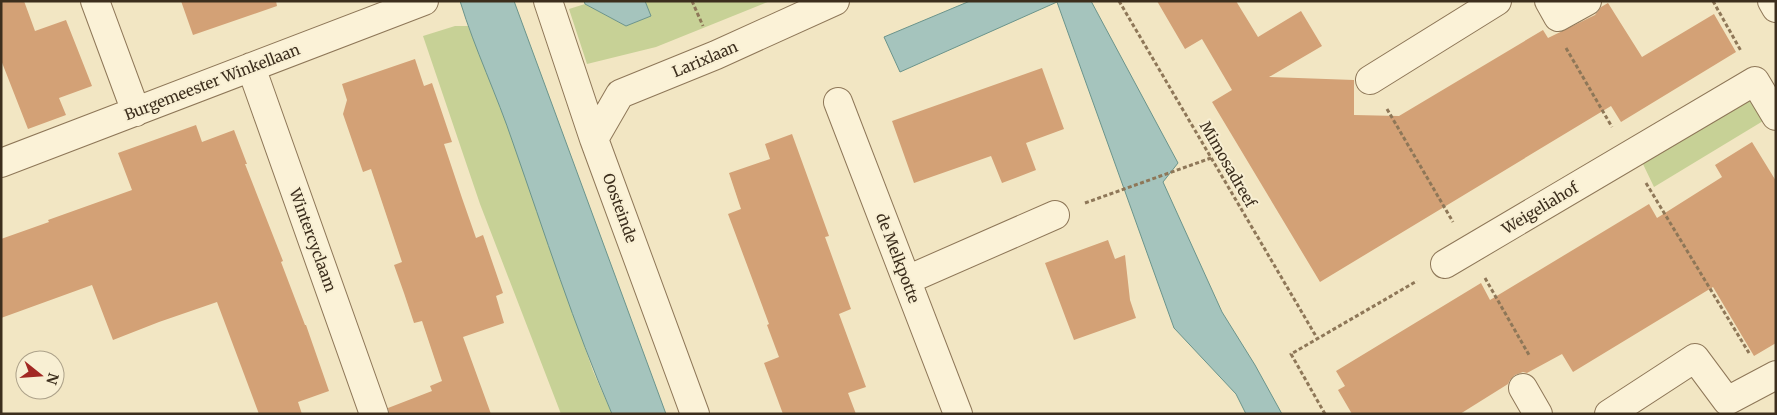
<svg xmlns="http://www.w3.org/2000/svg" width="1777" height="415" font-family="Merriweather,serif">
<style>
.green{fill:#c7d196}
.water{fill:#a5c4bd;stroke:#6b948b}
.building{fill:#d3a176}
.lines{fill:none;stroke-linecap:round;stroke-linejoin:round}
.minor-casing{stroke:#8e7758;stroke-width:30}
.path{stroke:#8e7758;stroke-width:3;stroke-dasharray:4 2.5;stroke-linecap:butt}
.minor{stroke:#fbf2d7;stroke-width:28}
.labels{text-anchor:middle;dominant-baseline:central;stroke-width:4;stroke-linejoin:round;paint-order:stroke}
.street-label{font-size:15px;fill:#3c2e1d;stroke:#f8efd3}
</style>
<rect width="100%" height="100%" fill="#f2e6c3"/>
<!-- green -->
<path class="green" d="M645,1H770L656,47L587,64L569,9L585,4L626,26L651,16Z
M455,26H468L509,130L593,371L612,414H561L480,204L423,36Z
M1753,96L1768,118L1654,187L1642,162Z"/>
<!-- water -->
<path class="water" d="M460,1H514L666,414H612C574,326 545,234 513,143C497,95 475,50 460,1Z
M584,1H645L651,16L626,26L585,4Z
M970,1H1091L1178,163L1163,182L1222,312L1255,365L1282,414H1246L1236,394L1174,328L1057,2L900,72L884,37Z"/>
<!-- building -->
<path class="building" d="M1,1H24L35,31L66,20L92,86L59,98L66,115L28,129L1,60Z
M181,1H276L277,6L193,35Z
M1157,1H1236L1258,37L1301,11L1322,46L1269,77L1354,80V115L1399,116L1543,30L1548,38L1595,15L1601,7L1608,3L1642,57L1714,14L1736,52L1621,122L1611,106L1320,282L1212,102L1232,90L1202,39L1185,49Z
M415,59L424,86L432,83L452,142L444,144L462,198L476,238L483,235L503,293L496,296L504,323L463,337L491,414H389L388,408L432,391L430,386L442,381L422,321L414,323L404,293L394,265L402,262L371,169L363,172L343,114L347,100L342,84Z
M1042,68L1064,129L1026,143L1036,170L1002,183L991,156L914,183L892,121Z
M196,125L202,142L234,130L247,164H245L283,261L281,262L305,325H306L329,391L298,402L302,414H259L217,302L159,322L113,340L92,285L1,318V239L49,222L48,220L132,190L118,153Z
M792,134L829,236L825,237L851,309L839,314L866,387L848,393L856,414H783L764,363L779,357L767,325L769,324L728,214L741,209L729,173L770,159L765,144Z
M1752,142L1776,181V343L1754,356L1713,287L1573,372L1562,354L1527,373L1523,372L1515,375L1510,380L1508,384L1460,414H1352L1338,390L1345,386L1336,371L1481,283L1490,300L1649,204L1657,218L1722,177L1715,165Z
M1108,240L1115,259L1125,255L1130,300L1136,318L1074,340L1045,263Z"/>
<g class="lines">
<defs>
<path id="minor" d="M95,1L136,112
M548,1L594,139L695,414
M1549,1L1558,17L1587,1
M1772,1L1776,8
M251,67L374,414
M1370,80L1497,1
M838,102L958,414
M594,139L620,94L716,55L835,1
M1,163L424,1
M1445,264L1755,81L1776,116
M907,280L1055,215
M1523,388L1538,414
M1609,414L1695,358L1727,401L1776,375"/>
</defs>
<!-- minor casing -->
<use href="#minor" class="minor-casing"/>
<!-- path -->
<path class="path" d="M692,1L703,26
M1119,1L1317,338
M1713,1L1741,51
M1566,48L1612,127
M1387,109L1453,222
M1646,183L1749,353
M1085,203L1211,158
M1485,278L1529,355
M1325,414L1291,354L1417,281"/>
<!-- minor -->
<use href="#minor" class="minor"/>
</g>
<g class="labels">
<!-- street labels -->
<g class="street-label">
<text transform="translate(705 59) rotate(-23)">Larixlaan</text>
<text transform="translate(212 82) rotate(-21)">Burgemeester Winkellaan</text>
<text transform="translate(1228 164) rotate(60)">Mimosadreef</text>
<text transform="translate(620 208) rotate(70)">Oosteinde</text>
<text transform="translate(1540 208) rotate(-31)">Weigeliahof</text>
<text transform="translate(313 240) rotate(70)">Wintercyclaam</text>
<text transform="translate(898 258) rotate(69)">de Melkpotte</text>
</g>
</g>
<!-- border -->
<rect width="1777" height="415" fill="none" stroke="#3c2e1d" stroke-width="5"/>
<!-- north arrow -->
<g transform="translate(40 375) rotate(107)"><circle r="24" fill="#f8efd3" stroke="#ada28a"/>
<path d="M0-4L9 19L0 12L-9 19Z" fill="#a22823"/>
<text y="-8" font-size="14" font-weight="bold" text-anchor="middle" fill="#3c2e1d">N</text>
</g>
</svg>
